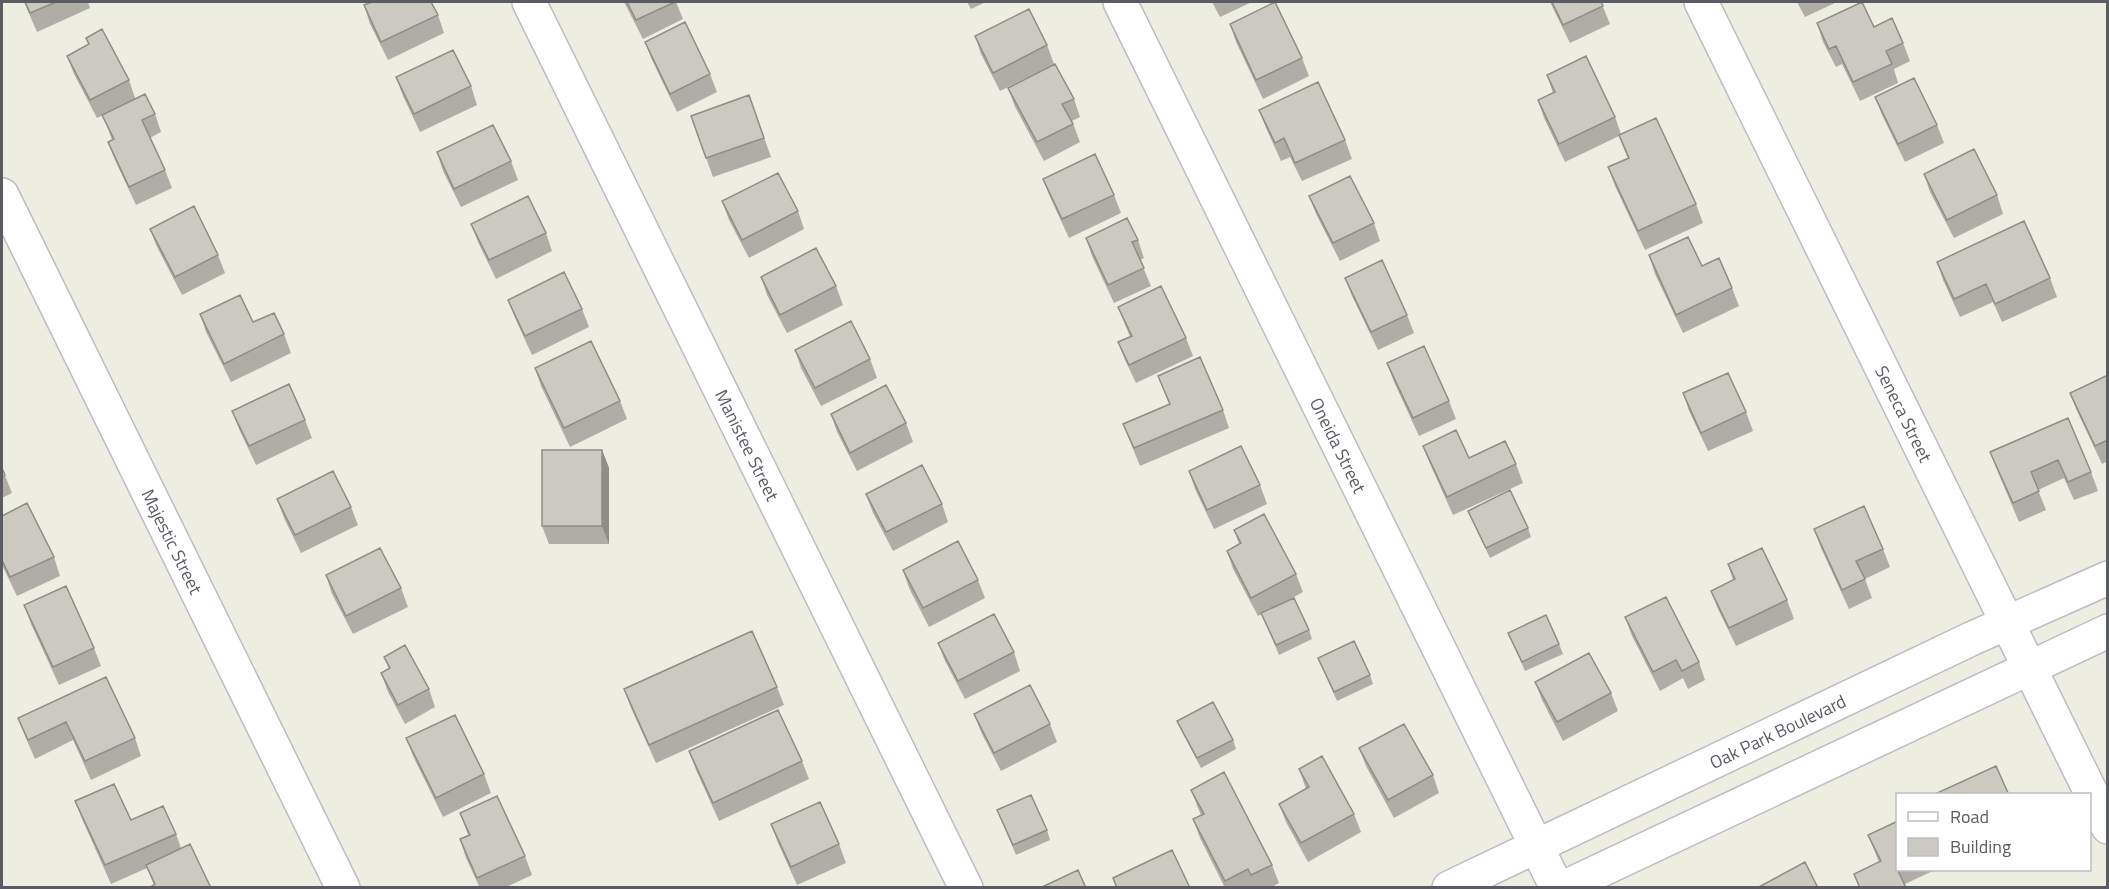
<svg xmlns="http://www.w3.org/2000/svg" width="2109" height="889" font-family="'Titillium Web',sans-serif">
<style>
.lines{fill:none;stroke-linecap:round;stroke-linejoin:round}
.minor-casing{stroke:#bcbdc4;stroke-width:36}
.tertiary-casing{stroke:#bcbdc4;stroke-width:36}
.minor{stroke:#fff;stroke-width:33}
.tertiary{stroke:#fff;stroke-width:33}
.wall{fill:#afada5}
.shaded-wall{fill:#8e8d86}
.building{fill:#cbc9c0;stroke:#8e8d86;stroke-width:1.5}
.labels{text-anchor:middle;dominant-baseline:central;stroke-width:4.5;stroke-linejoin:round;paint-order:stroke}
.street-label{font-size:18px;fill:#5a5c63;stroke:#fff}
</style>
<rect width="100%" height="100%" fill="#eeede1"/>
<g class="lines">
<defs>
<g id="minor">
<path id="s1" d="M529,2L966,888"/>
<path id="s2" d="M1120,2L1557,888"/>
<path id="s3" d="M1701,2L2108,827"/>
<path id="s4" d="M2,195L343,888"/>
</g>
<g id="tertiary">
<path id="s5" d="M1449,888L1973,638L2108,578"/>
<path d="M1563,888L2108,631"/>
</g>
</defs>
<!-- minor casing -->
<use href="#minor" class="minor-casing"/>
<!-- tertiary casing -->
<use href="#tertiary" class="tertiary-casing"/>
<!-- minor -->
<use href="#minor" class="minor"/>
<!-- tertiary -->
<use href="#tertiary" class="tertiary"/>
</g>
<!-- wall -->
<path class="wall" d="M24,2H88L90,8L37,32Z
M624,2H676L683,19L643,39Z
M967,2H986L971,9Z
M1212,2H1252L1220,17Z
M1550,2H1601L1610,24L1570,43Z
M1797,2H1837L1805,17Z
M364,5L438,15L444,33L388,60L370,24Z
M1817,23L1874,27L1903,43L1910,61L1894,69L1898,83L1860,101L1842,64L1836,67L1823,42Z
M1230,24L1302,58L1309,76L1263,99L1236,42Z
M975,36L1047,45L1054,64L1000,91L981,54Z
M86,38L129,80L135,98L155,114L161,132L150,138L165,170L172,188L136,205L115,160L108,142L112,140L103,115L97,118L74,74L67,56L88,44Z
M645,42L710,74L717,92L677,112L652,60Z
M1547,75L1615,117L1621,134L1696,204L1703,223L1645,250L1615,186L1608,167L1628,159L1619,136L1565,162L1544,118L1538,100L1553,93Z
M396,77L471,86L477,105L420,132L403,96Z
M1008,88L1074,99L1080,117L1072,121L1080,142L1044,161L1015,107Z
M749,95L771,157L713,177L691,116Z
M1875,97L1937,125L1944,143L1905,162L1882,115Z
M1259,110L1345,140L1352,159L1302,181L1290,157L1281,161L1266,128Z
M437,152L511,161L518,180L461,207L443,171Z
M1924,174L1997,195L2003,214L1954,238L1930,192Z
M1043,179L1114,195L1121,213L1069,238L1050,197Z
M1309,196L1374,223L1380,241L1340,261L1316,214Z
M722,201L798,211L804,229L749,258L729,220Z
M471,224L546,233L552,251L496,279L478,242Z
M150,229L218,255L225,273L182,295L157,247Z
M1086,238L1138,240L1144,258L1140,260L1151,286L1114,303L1092,256Z
M1649,255L1702,266L1732,288L1739,306L1683,333L1655,274Z
M1937,262L2050,278L2057,297L2002,322L1993,302L1960,317L1943,280Z
M761,277L836,286L843,305L787,333L767,295Z
M1345,278L1407,315L1414,333L1378,350L1352,296Z
M508,300L582,309L589,327L532,355L515,318Z
M1118,307L1186,338L1193,356L1136,383L1125,360L1118,342L1130,337Z
M200,314L253,322L284,334L291,353L231,382L206,332Z
M795,350L870,359L877,378L821,406L801,368Z
M1387,363L1449,401L1456,419L1419,436L1394,382Z
M535,368L620,401L627,419L570,447L541,386Z
M2108,375V461L2102,464L2077,411L2070,393Z
M1158,376L1223,410L1229,428L1140,466L1123,424L1169,404Z
M1683,393L1746,412L1753,431L1708,451L1689,411Z
M232,411L305,420L312,438L256,465L239,429Z
M831,414L906,423L913,442L857,471L837,432Z
M2068,418L2091,472L2098,491L2074,500L2064,478L2038,490L2046,510L2019,522L1997,470L1990,452Z
M1423,446L1469,458L1516,464L1523,483L1453,515L1430,464Z
M602,450L609,468V544H549L542,526Z
M2,468L12,493L2,498Z
M1189,471L1260,485L1267,504L1214,529L1195,489Z
M866,494L942,504L948,522L893,551L873,513Z
M277,499L351,507L358,525L301,553L284,518Z
M1468,511L1528,528L1531,537L1490,558L1472,520Z
M2,516L54,557L60,576L17,596L2,565Z
M1814,529L1883,549L1890,567L1865,579L1872,598L1849,609L1821,548Z
M1234,530L1296,574L1303,592L1287,601L1309,630L1312,639L1279,655L1262,614L1258,616L1233,569L1227,551L1239,544Z
M1728,564L1787,600L1794,619L1736,646L1718,609L1711,591L1733,580Z
M903,570L978,580L985,598L929,627L909,588Z
M326,575L401,588L408,607L353,634L332,594Z
M24,605L94,648L101,666L59,685L31,624Z
M1625,617L1699,662L1705,680L1688,689L1683,678L1660,691L1632,636Z
M1508,633L1559,644L1563,654L1525,671Z
M938,643L1014,652L1020,671L965,699L945,661Z
M384,657L429,689L435,707L405,724L388,692L381,673L389,669Z
M1318,658L1370,675L1373,684L1337,701Z
M106,677L135,738L141,756L91,780L73,740L35,759L25,736L18,718Z
M1535,682L1611,693L1618,711L1563,741L1542,700Z
M777,687L784,705L656,763L631,708L624,689Z
M974,714L1050,724L1057,742L1001,771L981,732Z
M1177,721L1233,740L1236,749L1201,768L1181,730Z
M406,738L484,774L491,793L443,817L413,756Z
M1359,748L1433,775L1439,793L1394,818L1366,766Z
M689,751L802,761L809,779L719,821L696,770Z
M1299,769L1354,814L1361,832L1308,862L1286,822L1279,804L1306,789Z
M1191,790L1272,865L1279,883L1270,888H1225L1200,838L1193,819L1201,815L1198,808Z
M75,801L131,820L176,834L181,848L211,888L154,885L147,868L111,884L82,819Z
M997,810L1047,830L1050,840L1016,855Z
M460,813L525,856L532,875L504,888H480L466,858L460,839L468,835Z
M1898,821V870H1935L1905,884L1906,888H1859L1854,874L1879,862L1868,835Z
M771,824L839,844L846,863L797,885L778,843Z"/>
<!-- shaded-wall -->
<path class="shaded-wall" d="M602,450L609,468V544L602,526Z"/>
<!-- building -->
<path class="building" d="M25,2H56L30,13Z
M372,2H431L438,15L381,42L364,5Z
M627,2H675L636,20Z
M1275,2L1302,58L1256,80L1230,24Z
M1552,2H1601L1603,6L1563,25Z
M1862,2L1874,27L1892,18L1903,43L1886,51L1892,64L1853,82L1836,46L1829,49L1817,23Z
M1029,9L1047,45L993,73L975,36Z
M685,22L710,74L670,94L645,42Z
M102,29L129,80L90,100L67,56L89,44L86,38Z
M453,50L471,86L414,114L396,77Z
M1586,56L1615,117L1559,144L1538,100L1555,92L1547,75Z
M1055,64L1074,99L1062,104L1073,124L1037,142L1008,88Z
M1914,78L1937,125L1898,144L1875,97Z
M1318,82L1345,140L1295,163L1284,138L1275,143L1259,110Z
M145,94L155,114L142,120L165,170L129,187L108,142L114,139L102,115Z
M749,95L764,138L706,158L691,116Z
M1656,118L1696,204L1638,231L1608,167L1629,158L1619,135Z
M493,125L511,161L454,189L437,152Z
M1974,149L1997,195L1947,220L1924,174Z
M1095,154L1114,195L1062,219L1043,179Z
M778,173L798,211L742,240L722,201Z
M1350,176L1374,223L1333,243L1309,196Z
M528,196L546,233L489,260L471,224Z
M194,206L218,255L175,277L150,229Z
M1127,218L1138,240L1132,242L1144,268L1108,285L1086,238Z
M2024,221L2050,278L1995,304L1986,284L1954,299L1937,262Z
M1688,237L1702,266L1719,258L1732,288L1676,315L1649,255Z
M816,248L836,286L780,315L761,277Z
M1382,260L1407,315L1371,332L1345,278Z
M564,272L582,309L525,336L508,300Z
M1161,286L1186,338L1129,365L1118,342L1132,336L1118,307Z
M240,295L253,322L274,313L284,334L224,364L200,314Z
M851,321L870,359L815,388L795,350Z
M591,341L620,401L564,428L535,368Z
M1424,346L1449,401L1413,418L1387,363Z
M1200,357L1223,410L1134,448L1123,424L1170,404L1158,376Z
M1728,373L1746,412L1701,433L1683,393Z
M2108,375V440L2095,446L2070,393Z
M289,384L305,420L249,446L232,411Z
M886,385L906,423L850,453L831,414Z
M2068,418L2091,472L2068,482L2058,460L2031,472L2039,491L2013,503L1990,452Z
M1456,430L1469,458L1505,441L1516,464L1447,497L1423,446Z
M1241,446L1260,485L1207,510L1189,471Z
M542,450H602V526H542Z
M922,465L942,504L886,532L866,494Z
M2,468L5,475L2,477Z
M333,471L351,507L295,535L277,499Z
M1510,490L1528,528L1486,548L1468,511Z
M27,503L54,557L10,577L2,560V516Z
M1864,506L1883,549L1856,561L1865,579L1842,590L1814,529Z
M1264,514L1296,574L1251,598L1227,551L1241,543L1234,530Z
M958,541L978,580L923,608L903,570Z
M380,548L401,588L346,616L326,575Z
M1762,548L1787,600L1729,628L1711,591L1735,579L1728,564Z
M66,586L94,648L53,667L24,605Z
M1666,597L1699,662L1682,671L1676,660L1653,672L1625,617Z
M1294,598L1309,630L1276,645L1261,613Z
M994,614L1014,652L958,681L938,643Z
M1546,615L1559,644L1522,662L1508,633Z
M752,631L777,687L649,745L624,689Z
M1354,641L1370,675L1334,692L1318,658Z
M405,645L429,689L398,705L381,673L390,668L384,657Z
M1589,653L1611,693L1557,722L1535,682Z
M106,677L135,738L85,761L66,722L28,740L18,718Z
M1030,685L1050,724L994,753L974,714Z
M1213,702L1233,740L1197,758L1177,721Z
M778,710L802,761L713,803L689,751Z
M455,715L484,774L436,798L406,738Z
M1404,724L1433,775L1388,800L1359,748Z
M1322,756L1354,814L1301,843L1279,804L1309,787L1299,769Z
M1996,766L2009,795H1938L1937,793Z
M1224,772L1272,865L1251,875L1248,869L1225,881L1193,819L1204,814L1191,790Z
M114,784L131,820L163,806L176,834L105,865L75,801Z
M1031,795L1047,830L1013,845L997,810Z
M497,796L525,856L477,878L460,839L470,835L460,813Z
M820,802L839,844L791,867L771,824Z
M1898,821V866H1896L1906,888H1860L1854,874L1881,861L1868,835Z
M190,844L211,888H149L155,884L146,865Z
M1172,850L1190,888H1117L1113,878Z
M1805,862L1818,888H1757Z
M1078,870L1086,888H1040Z"/>
<g class="labels">
<!-- street labels -->
<g class="street-label">
<text stroke="none"><textPath href="#s3" startOffset="459">Seneca Street</textPath></text>
<text stroke="none"><textPath href="#s1" startOffset="494">Manistee Street</textPath></text>
<text stroke="none"><textPath href="#s2" startOffset="494">Oneida Street</textPath></text>
<text stroke="none"><textPath href="#s4" startOffset="386">Majestic Street</textPath></text>
<text stroke="none"><textPath href="#s5" startOffset="364">Oak Park Boulevard</textPath></text>
</g>
</g>
<!-- border -->
<rect width="2109" height="889" fill="none" stroke="#5a5c63" stroke-width="6"/>
<!-- legend -->
<rect x="1896" y="793" width="195" height="78" fill="#ffffff" stroke="#bdbec1" stroke-width="1.5"/>
<rect x="1908" y="812" width="30" height="9" fill="#ffffff" stroke="#bdbec1" stroke-width="1.5"/>
<text x="1950" y="823" font-size="18" fill="#5a5c63">Road</text>
<rect x="1908" y="838" width="30" height="18" fill="#cbc9c0" stroke="#bdbec1" stroke-width="1.5"/>
<text x="1950" y="853" font-size="18" fill="#5a5c63">Building</text>
</svg>
